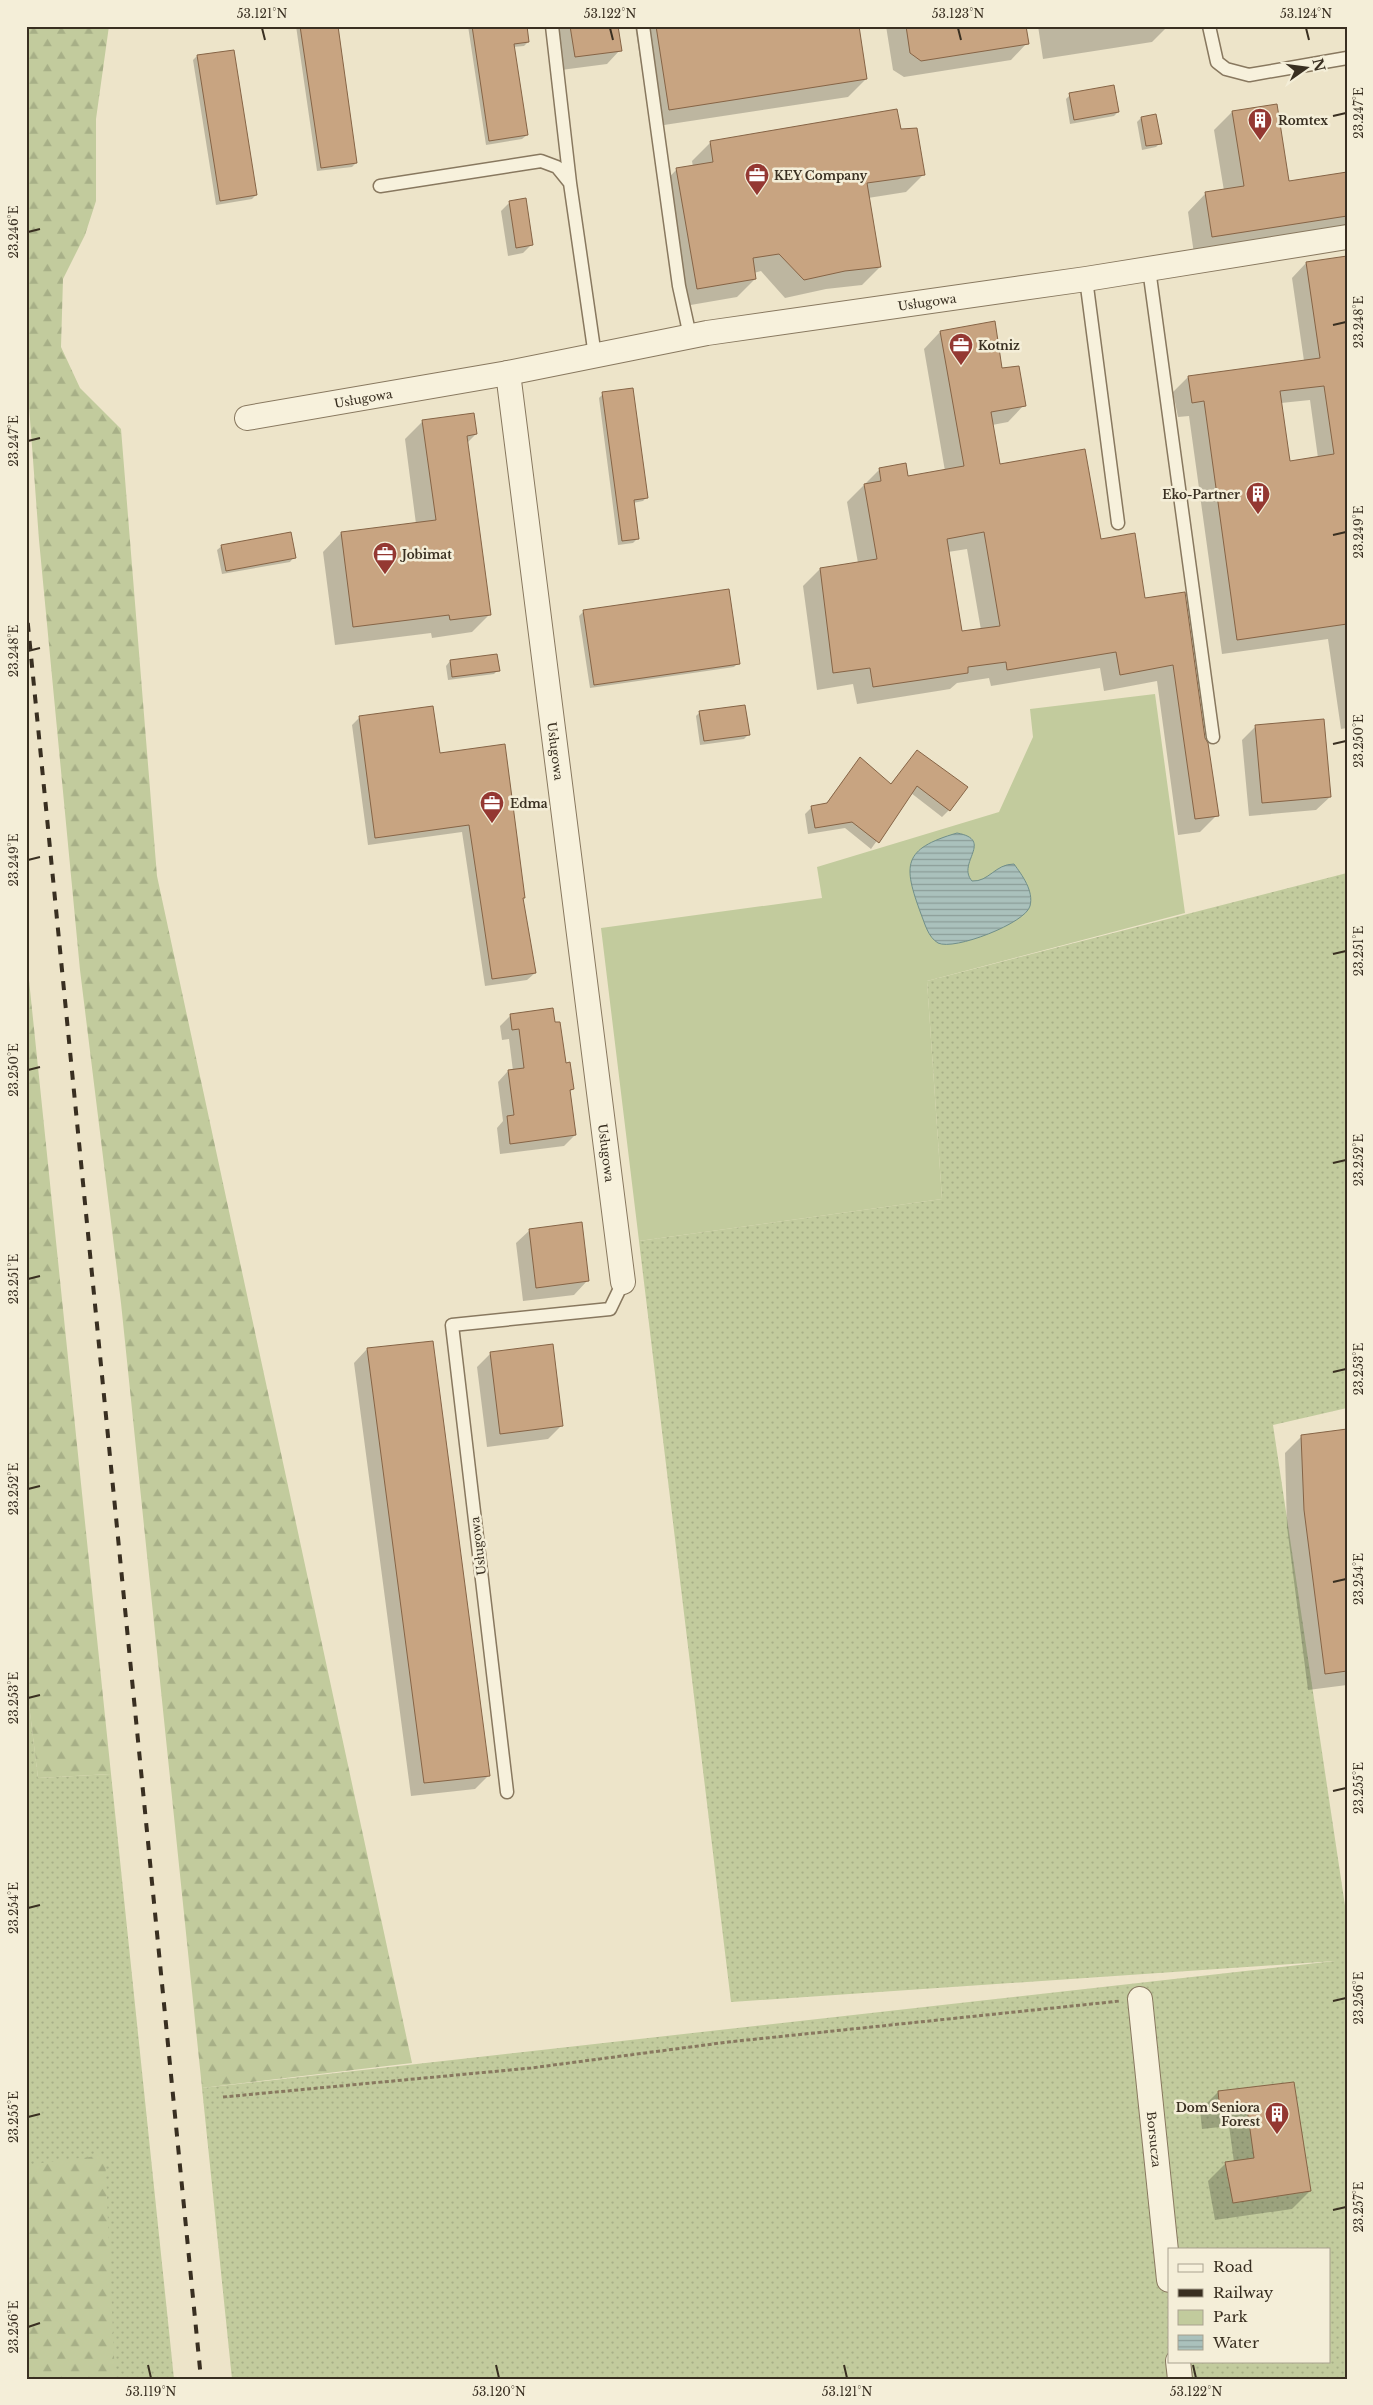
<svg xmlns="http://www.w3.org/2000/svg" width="1373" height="2405" font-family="'Libre Baskerville',serif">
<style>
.grass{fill:url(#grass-dots);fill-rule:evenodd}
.forest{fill:url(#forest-firs)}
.green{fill:#c2cb9d}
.water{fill:url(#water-rules);stroke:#708f8a}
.shadow{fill:#0003;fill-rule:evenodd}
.building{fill:#c8a481;stroke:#866446;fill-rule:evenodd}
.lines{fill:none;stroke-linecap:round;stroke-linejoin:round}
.service-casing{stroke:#88785f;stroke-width:15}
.minor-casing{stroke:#88785f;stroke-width:26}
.path{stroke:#88785f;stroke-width:3;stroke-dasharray:4 2.5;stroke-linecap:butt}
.service{stroke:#f7f1dc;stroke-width:12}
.minor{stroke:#f7f1dc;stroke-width:24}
.rail{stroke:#392f21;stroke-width:4;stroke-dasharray:9 9;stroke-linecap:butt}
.ticks{fill:none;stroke:#392f21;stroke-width:2}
.labels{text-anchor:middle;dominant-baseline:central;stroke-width:5;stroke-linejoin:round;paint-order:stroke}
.poi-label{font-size:12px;font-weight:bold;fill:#392f21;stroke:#f4eed8;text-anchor:start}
.street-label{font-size:12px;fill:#392f21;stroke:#f4eed8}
.neatline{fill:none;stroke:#392f21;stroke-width:2}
.ticks-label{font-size:12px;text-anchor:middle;fill:#392f21}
</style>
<defs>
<pattern id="grass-dots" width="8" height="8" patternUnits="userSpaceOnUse" patternTransform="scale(1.25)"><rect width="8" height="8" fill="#c2cb9d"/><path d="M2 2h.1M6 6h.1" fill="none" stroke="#a7af87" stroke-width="1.8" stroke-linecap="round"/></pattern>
<pattern id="forest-firs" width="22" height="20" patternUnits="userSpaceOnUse" patternTransform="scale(1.25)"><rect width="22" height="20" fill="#c2cb9d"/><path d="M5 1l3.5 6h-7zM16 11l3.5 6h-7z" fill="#a7af87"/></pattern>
<pattern id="water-rules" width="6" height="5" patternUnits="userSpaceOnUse" patternTransform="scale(1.25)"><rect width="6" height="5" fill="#aac1bc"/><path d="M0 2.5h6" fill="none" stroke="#8b9d98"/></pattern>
</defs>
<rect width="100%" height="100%" fill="#ede4c9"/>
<!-- grass -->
<path class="grass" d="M1347,873V1408L1273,1425L1347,1919V2379H232L202,2088L1335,1961L731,2002L639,1241L942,1199L927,981ZM1169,2249H1329V2361H1169Z
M27,1687L38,1778L111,1774L174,2379H26Z"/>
<!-- forest -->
<path class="forest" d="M26,26H109L96,119V201L85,235L63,279L61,347L80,388L121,429L157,876L412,2063L202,2088L121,1303L80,970L39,540L26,366Z
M26,951L111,1774L38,1778L26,1680Z
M105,2155L115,2378L26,2379V2165Z"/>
<!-- green -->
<path class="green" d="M1155,694L1185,913L927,981L942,1199L639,1241L601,928L822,898L817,867L999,812L1033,737L1030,709Z"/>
<!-- water -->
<path class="water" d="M957,833C995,840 956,863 972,881C989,882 995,864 1014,864C1022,875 1034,891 1030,906C1026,923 954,951 938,943C928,937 925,924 921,914C903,865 902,849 957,833Z"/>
<!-- shadow -->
<path class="shadow" d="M296,26H337L356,163L352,167L317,171Z
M468,26H526L528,42L524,46L513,47L527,135L522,139L486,145Z
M555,26H617L620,50L607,64L561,70Z
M635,26H858L866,79L848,97L651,127Z
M886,26H1025L1027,43L1011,60L904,77L893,70Z
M1038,26H1168L1152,42L1043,59Z
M197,56L256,195L252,199L216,205L193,60Z
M1070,95L1118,112L1114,116L1070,124L1066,99Z
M1232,112L1288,182L1347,173V230L1194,254L1188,212L1206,193L1224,191L1214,130Z
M1141,118L1160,143L1156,147L1142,150L1137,122Z
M900,131L924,174L906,192L868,198L880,267L862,285L826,289L785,298L761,271L754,273L755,279L737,297L679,307L659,188L677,169L693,167L692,161L710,143Z
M510,202L532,244L523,253L508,256L501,211Z
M1347,257V728L1341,729L1328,639L1222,654L1189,416L1178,417L1173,392L1188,377L1304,361L1292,278L1306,263ZM1310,400L1318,458L1289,462L1281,403Z
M940,332L1001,370L1024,405L1008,422L992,425L999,466L1100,540L1144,599L1184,594L1204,739L1217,815L1200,832L1178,835L1157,681L1104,691L1100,668L991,686L989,678L957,683L950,689L857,704L853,684L817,690L803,586L820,569L858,563L847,502L880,469L908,477L945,471L924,349ZM967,549L981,630L961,633L948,552Z
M603,394L647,497L643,501L633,503L637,539L633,543L618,545L599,398Z
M423,421L476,434L467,443L490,614L472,632L432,638L431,633L335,645L323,552L341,533L416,524L405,439Z
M222,546L294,557L290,562L222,574L217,550Z
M584,611L738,663L734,667L590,688L579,616Z
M496,655L498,670L494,674L448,680L446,666L450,661Z
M700,712L748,735L744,739L700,745L696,716Z
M359,718L439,754L524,897L522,899L535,973L527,980L485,986L462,832L368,845L352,725Z
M1256,726L1330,797L1316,810L1249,816L1242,740Z
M917,751L949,810L942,817L911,793L871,849L845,828L808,834L805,814L812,807L825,805L854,766L890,785Z
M511,1015L554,1024L573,1089L569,1092L575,1135L564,1146L500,1154L497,1128L503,1121L498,1082L508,1071H513L509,1039L502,1040L500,1026Z
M530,1230L587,1281L574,1295L523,1301L516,1243Z
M367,1349L489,1775L475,1789L411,1796L354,1363Z
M491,1353L562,1425L548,1439L487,1447L477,1367Z
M1347,1431V1685L1308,1690L1287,1527L1285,1453L1302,1436Z
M1293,2083L1310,2191L1292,2209L1215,2220L1208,2181L1226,2163L1234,2162L1229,2126L1202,2129L1200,2110L1218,2092Z"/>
<!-- building -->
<path class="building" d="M300,26H338L357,163L321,168Z
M472,26H527L529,42L514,44L528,135L489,141Z
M570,26H618L622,51L575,57Z
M656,26H859L867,79L669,110Z
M906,26H1026L1029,44L921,61L910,53Z
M234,50L257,195L220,201L197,55Z
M1114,85L1119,112L1074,120L1069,93Z
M1277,104L1289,181L1347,172V216L1212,237L1205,192L1244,186L1232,111Z
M897,109L901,129L917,128L925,175L867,183L881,267L845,271L804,280L779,254L753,258L756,279L697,289L676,168L713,162L710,141Z
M1156,114L1162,144L1146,146L1141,117Z
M526,198L533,245L516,248L509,201Z
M1347,256V624L1237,640L1204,401L1192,403L1188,376L1320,358L1306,262ZM1324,386L1334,454L1290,461L1280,391Z
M995,321L1002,368L1019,366L1026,406L991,412L1000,464L1085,449L1101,539L1135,533L1145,598L1185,592L1205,738L1208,743L1219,816L1195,819L1173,665L1120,675L1116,652L1007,670L1006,662L968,667V673L873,687L870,668L833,673L820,568L877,559L864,484L881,481L879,468L906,463L908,476L964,466L940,331ZM984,532L1000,626L962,631L947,539Z
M633,388L648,498L634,500L639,539L622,541L602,392Z
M474,413L477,434L467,436L491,615L450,620L449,615L353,627L341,532L436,520L422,420Z
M291,532L296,558L226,571L221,545Z
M729,589L740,664L594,685L583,610Z
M497,654L500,671L452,677L450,660Z
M745,705L750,735L704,741L699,711Z
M433,706L440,753L505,744L525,898H523L536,973L492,979L469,825L375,838L359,716Z
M1324,719L1331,797L1262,803L1255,725Z
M917,750L968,787L950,811L917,786L879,843L852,822L815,828L811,806L827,803L860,757L891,784Z
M553,1008L555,1022H560L566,1063L570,1062L574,1089L570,1090L576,1135L510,1144L507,1116L514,1115L508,1070L524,1068L519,1029L512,1030L510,1014Z
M582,1222L589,1281L536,1288L529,1229Z
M433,1341L490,1776L424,1783L367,1348Z
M553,1344L563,1426L500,1434L490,1352Z
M1347,1429V1671L1325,1674L1304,1510L1301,1435Z
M1294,2082L1311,2191L1233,2203L1225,2162L1254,2158L1247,2108L1220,2112L1218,2091Z"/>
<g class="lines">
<defs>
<path id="service" d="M552,26L570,183
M643,26L679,286L690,336
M1209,26L1217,62L1226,69L1249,75L1347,58
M380,186L541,161L557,167L570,183L595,356
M1149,269L1213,737
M1086,279L1118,523
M507,1792L452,1325L610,1309L623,1282"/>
<g id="minor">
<path id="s1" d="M508,373L623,1282"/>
<path id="s2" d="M247,418L508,373L707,333L1086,279L1347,237"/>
<path id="s3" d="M1140,1999L1169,2280"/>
<path d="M1178,2361L1180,2379"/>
</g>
</defs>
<!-- service casing -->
<use href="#service" class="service-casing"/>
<!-- minor casing -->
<use href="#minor" class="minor-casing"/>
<!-- path -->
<path class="path" d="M223,2097L531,2068L728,2042L1120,2001"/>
<!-- service -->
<use href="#service" class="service"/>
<!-- minor -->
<use href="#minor" class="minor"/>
<!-- rail -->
<path class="rail" d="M26,605L201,2379"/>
</g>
<!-- ticks -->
<path class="ticks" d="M262,28L265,40M610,28L613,40M958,28L961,40M1306,28L1309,40M1333,116L1346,113M28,232L40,229M1333,325L1346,322M28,441L40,438M1333,535L1346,532M28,651L40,648M1333,744L1346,741M28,860L40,857M1333,954L1346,951M28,1070L40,1067M1333,1163L1346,1160M28,1279L40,1276M1333,1372L1346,1369M28,1489L40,1486M1333,1582L1346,1579M28,1698L40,1695M1333,1791L1346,1788M28,1908L40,1905M1333,2001L1346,1998M28,2117L40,2114M1333,2210L1346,2207M28,2327L40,2323M148,2365L151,2378M496,2365L499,2378M844,2365L847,2378M1193,2365L1196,2378"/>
<!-- icons -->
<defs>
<symbol id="building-pin" viewBox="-11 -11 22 30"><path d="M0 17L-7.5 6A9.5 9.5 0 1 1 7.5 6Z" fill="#943832" stroke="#f4eed8"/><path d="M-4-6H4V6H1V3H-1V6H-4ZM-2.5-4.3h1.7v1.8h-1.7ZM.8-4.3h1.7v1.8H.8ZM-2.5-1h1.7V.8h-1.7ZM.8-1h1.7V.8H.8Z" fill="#fff"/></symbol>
<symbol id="office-pin" viewBox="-11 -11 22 30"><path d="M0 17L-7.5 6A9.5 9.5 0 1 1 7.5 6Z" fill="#943832" stroke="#f4eed8"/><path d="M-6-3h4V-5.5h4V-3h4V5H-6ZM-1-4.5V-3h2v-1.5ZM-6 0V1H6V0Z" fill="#fff"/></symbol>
</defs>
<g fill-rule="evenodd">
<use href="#building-pin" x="1246" y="106" width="28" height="38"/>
<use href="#office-pin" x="743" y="161" width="28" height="38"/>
<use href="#office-pin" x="947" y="331" width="28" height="38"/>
<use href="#building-pin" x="1244" y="480" width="28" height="38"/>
<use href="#office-pin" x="371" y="540" width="28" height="38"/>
<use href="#office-pin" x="478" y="789" width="28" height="38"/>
<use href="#building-pin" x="1263" y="2100" width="28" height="38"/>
</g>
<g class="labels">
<!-- poi labels -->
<g class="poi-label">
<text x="1278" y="120">Romtex</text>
<text x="774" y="175">KEY Company</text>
<text x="978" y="345">Kotniz</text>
<text x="1240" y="494" text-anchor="end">Eko-Partner</text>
<text x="402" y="554">Jobimat</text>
<text x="510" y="803">Edma</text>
<text x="1260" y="2107" text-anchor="end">Dom Seniora<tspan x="1260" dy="14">Forest</tspan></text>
</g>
<!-- street labels -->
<g class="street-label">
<text stroke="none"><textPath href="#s2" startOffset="690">Usługowa</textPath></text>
<text stroke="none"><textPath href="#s2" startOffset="118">Usługowa</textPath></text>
<text stroke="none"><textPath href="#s1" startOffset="381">Usługowa</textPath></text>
<text stroke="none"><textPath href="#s1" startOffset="786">Usługowa</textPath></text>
<text transform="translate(478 1546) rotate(-97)">Usługowa</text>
<text stroke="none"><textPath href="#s3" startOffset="141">Borsucza</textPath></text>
</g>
</g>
<!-- border -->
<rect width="1373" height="2405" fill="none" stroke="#f4eed8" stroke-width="55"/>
<!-- legend -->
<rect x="1168" y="2248" width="162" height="115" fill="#f4eed8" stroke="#a9a28f"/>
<rect x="1178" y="2264" width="25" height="8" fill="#f7f1dc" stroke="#a9a28f"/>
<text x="1213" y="2272" font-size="15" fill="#392f21">Road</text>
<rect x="1178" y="2289" width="25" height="8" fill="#392f21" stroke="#a9a28f"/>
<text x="1213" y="2298" font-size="15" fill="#392f21">Railway</text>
<rect x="1178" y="2310" width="25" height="15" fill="#c2cb9d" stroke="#a9a28f"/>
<text x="1213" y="2322" font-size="15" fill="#392f21">Park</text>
<rect x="1178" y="2335" width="25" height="15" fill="url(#water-rules)" stroke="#a9a28f"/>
<text x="1213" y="2348" font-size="15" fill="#392f21">Water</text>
<!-- north arrow -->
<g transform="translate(1306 68) rotate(76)" stroke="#f4eed8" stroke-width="4" paint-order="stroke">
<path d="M0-4L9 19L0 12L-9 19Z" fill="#392f21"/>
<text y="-8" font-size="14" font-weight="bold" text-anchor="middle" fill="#392f21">N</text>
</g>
<rect x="28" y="28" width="1318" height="2350" class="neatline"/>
<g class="ticks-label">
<text x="262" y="18">53.121°N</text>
<text x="610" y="18">53.122°N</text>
<text x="958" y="18">53.123°N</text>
<text x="1306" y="18">53.124°N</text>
<text transform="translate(1359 113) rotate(-90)" y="4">23.247°E</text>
<text transform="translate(14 232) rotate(-90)" y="4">23.246°E</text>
<text transform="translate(1359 322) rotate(-90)" y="4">23.248°E</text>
<text transform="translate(14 441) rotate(-90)" y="4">23.247°E</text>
<text transform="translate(1359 532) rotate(-90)" y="4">23.249°E</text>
<text transform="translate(14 651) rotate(-90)" y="4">23.248°E</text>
<text transform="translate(1359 741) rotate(-90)" y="4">23.250°E</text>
<text transform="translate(14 860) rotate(-90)" y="4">23.249°E</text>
<text transform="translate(1359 951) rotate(-90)" y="4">23.251°E</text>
<text transform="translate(14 1070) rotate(-90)" y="4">23.250°E</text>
<text transform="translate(1359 1160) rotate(-90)" y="4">23.252°E</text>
<text transform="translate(14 1279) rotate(-90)" y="4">23.251°E</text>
<text transform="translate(1359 1369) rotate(-90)" y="4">23.253°E</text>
<text transform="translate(14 1489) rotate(-90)" y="4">23.252°E</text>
<text transform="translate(1359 1579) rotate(-90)" y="4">23.254°E</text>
<text transform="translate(14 1698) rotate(-90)" y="4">23.253°E</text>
<text transform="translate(1359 1788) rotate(-90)" y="4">23.255°E</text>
<text transform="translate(14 1908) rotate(-90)" y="4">23.254°E</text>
<text transform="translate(1359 1998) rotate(-90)" y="4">23.256°E</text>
<text transform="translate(14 2117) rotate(-90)" y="4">23.255°E</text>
<text transform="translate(1359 2207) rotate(-90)" y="4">23.257°E</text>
<text transform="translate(14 2327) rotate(-90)" y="4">23.256°E</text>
<text x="151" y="2396">53.119°N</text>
<text x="499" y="2396">53.120°N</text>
<text x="847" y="2396">53.121°N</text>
<text x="1196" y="2396">53.122°N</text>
</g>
</svg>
